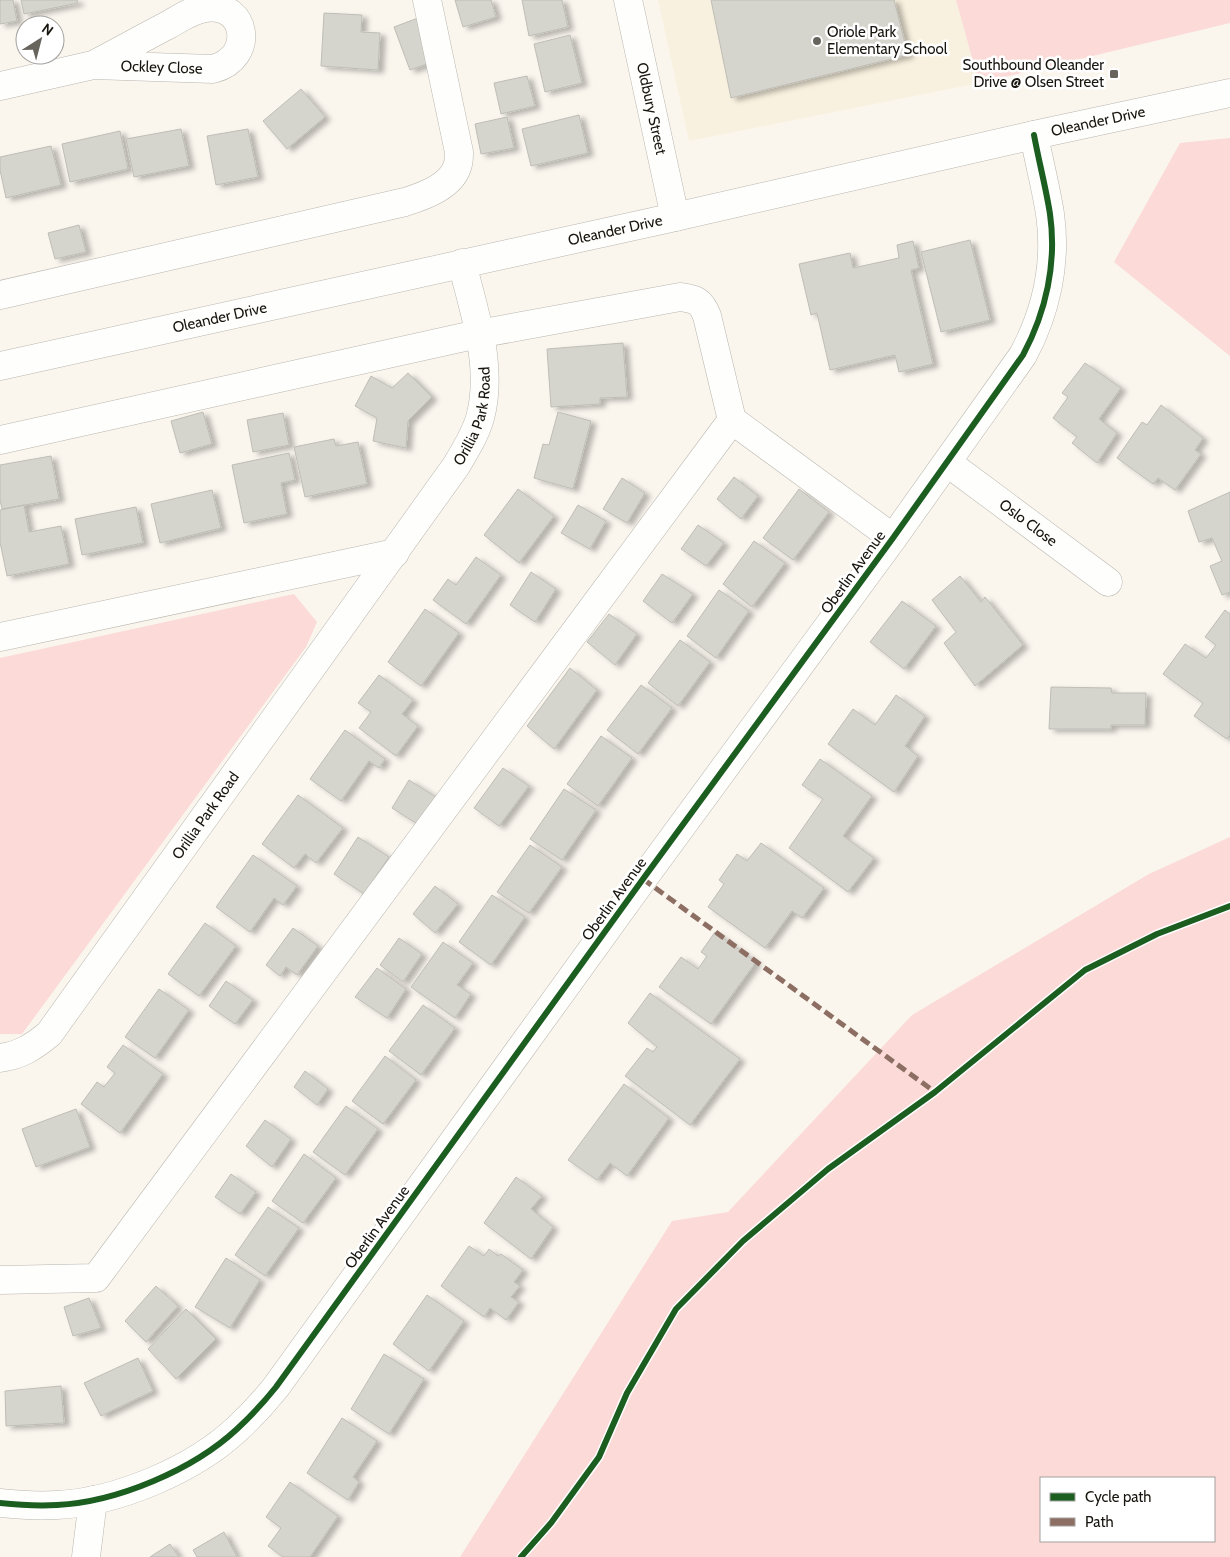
<svg xmlns="http://www.w3.org/2000/svg" width="1230" height="1557" font-family="Cabin,sans-serif">
<style>
.built{fill:#f9f1df}
.green{fill:#fbdad8;fill-rule:evenodd}
.building{fill:#d5d4cd;stroke:#bebdb6;filter:url(#shadow)}
.lines{fill:none;stroke-linecap:round;stroke-linejoin:round}
.minor-casing{stroke:#b9b6af;stroke-width:29}
.minor{stroke:#fefefc;stroke-width:28}
.quiet{stroke:#8d6e63;stroke-width:5;stroke-dasharray:10 5;stroke-linecap:butt}
.cycleway-casing{stroke:#fff;stroke-width:9}
.cycleway{stroke:#1b5e20;stroke-width:6}
.poi-dot{fill:#67645d;stroke:#fff;stroke-width:2}
.labels{text-anchor:middle;dominant-baseline:central;stroke-width:5;stroke-linejoin:round;paint-order:stroke}
.poi-label{font-size:15px;fill:#18150f;stroke:#fff;text-anchor:start}
.street-label{font-size:15px;fill:#18150f;stroke:#fff}
</style>
<defs>
<filter id="shadow"><feDropShadow dx="5.5" dy="3" stdDeviation="2.5" flood-color="#0004"/></filter>
</defs>
<rect width="100%" height="100%" fill="#faf6ee"/>
<!-- built -->
<path class="built" d="M658,0H956L979,83L689,141Z"/>
<!-- green -->
<path class="green" d="M956,0H1230V23L979,83Z
M1230,138V356L1114,262L1180,143Z
M294,594L317,622L306,647L22,1034H0V658Z
M1230,837V1557H460L672,1221L728,1212L912,1015L1149,874ZM1041,1478H1214V1541H1041Z"/>
<!-- building -->
<path class="building" d="M0,0H13L17,21L0,24Z
M21,0H77L78,3L24,14Z
M455,0H491L496,17L463,27Z
M522,0H562L568,27L529,36Z
M711,0H894L908,55L731,98Z
M324,13L362,15L361,32L380,33L378,70L321,66Z
M426,15L441,59L410,70L394,27Z
M570,35L582,83L545,92L534,44Z
M527,76L535,106L501,114L494,83Z
M301,89L325,117L287,149L263,121Z
M579,115L588,153L531,166L522,129Z
M507,117L514,148L481,154L475,124Z
M181,129L189,166L134,177L126,139Z
M248,129L258,177L216,185L207,136Z
M120,131L128,169L70,182L62,144Z
M51,146L61,185L6,198L0,170V157Z
M79,225L86,252L55,259L48,233Z
M970,240L990,320L941,332L921,252Z
M913,241L919,268L911,270L933,364L899,372L895,355L830,370L817,313L811,315L799,264L850,253L853,268L899,258L897,245Z
M623,343L627,397L600,398V404L551,407L547,349Z
M1085,363L1121,388L1099,419L1117,433L1097,463L1072,443L1077,437L1053,418L1068,397L1062,393Z
M408,373L432,397L408,421L406,448L373,441L377,418L355,406L371,376L392,388Z
M1161,405L1203,438L1195,450L1201,454L1175,490L1158,478L1153,484L1117,458L1142,422L1147,425Z
M203,412L212,444L180,453L171,421Z
M558,412L591,421L573,489L534,478L543,444L549,445Z
M283,413L289,445L253,452L247,420Z
M334,439L336,446L358,442L367,484L305,497L294,447Z
M289,453L295,480L281,483L287,514L244,523L232,465Z
M51,456L59,499L2,509L0,500V465Z
M734,477L758,496L741,519L717,499Z
M622,478L645,493L627,523L603,509Z
M518,489L554,516L519,563L484,535Z
M799,489L829,512L793,560L763,538Z
M212,490L221,528L160,543L151,504Z
M1230,492V592L1222,595L1210,566L1222,561L1212,538L1199,542L1188,511Z
M24,505L29,532L61,526L69,564L7,576L0,542V510Z
M578,505L606,521L590,549L561,533Z
M136,507L143,543L82,555L75,519Z
M698,525L724,543L706,566L681,549Z
M754,541L785,563L752,607L723,584Z
M476,557L501,575L466,624L433,600L448,579L456,585Z
M531,572L556,589L535,622L510,605Z
M662,574L693,594L672,623L643,601Z
M960,576L981,602L985,597L1023,645L975,686L944,643L956,632L932,600Z
M719,590L749,611L716,658L687,636Z
M902,601L936,626L904,669L870,642Z
M425,609L459,633L421,686L388,662Z
M1225,610L1230,614V734L1227,739L1194,716L1203,703L1163,674L1185,644L1206,658L1216,645L1205,637Z
M609,614L637,634L615,665L587,642Z
M680,640L710,662L678,706L648,683Z
M570,668L597,690L554,749L527,726Z
M379,675L413,700L402,714L418,726L396,756L359,728L371,712L358,703Z
M641,685L672,708L638,754L607,730Z
M1051,687L1111,688L1112,693H1146L1145,725H1111V729H1049Z
M896,695L925,716L905,746L918,756L894,792L828,744L853,709L875,725Z
M345,730L385,759L379,768L369,761L341,801L310,779Z
M601,736L632,758L598,806L567,784Z
M820,759L872,796L843,836L874,858L848,892L789,848L823,799L802,785Z
M503,768L529,786L499,826L474,808Z
M409,780L436,797L419,825L392,808Z
M564,789L596,810L562,860L530,839Z
M298,795L343,828L316,863L305,854L294,868L262,844Z
M358,837L389,857L364,894L334,874Z
M761,843L824,888L802,918L792,911L765,948L708,907L724,884L719,880L737,854L747,861Z
M530,845L562,867L529,913L497,892Z
M253,855L297,886L283,905L274,898L250,932L216,907Z
M435,886L458,904L435,933L413,914Z
M492,895L525,917L491,965L459,942Z
M205,923L236,946L199,996L168,974Z
M293,928L318,946L297,975L286,967L280,976L266,965Z
M715,932L756,962L711,1024L659,987L681,957L698,969L707,956L701,952Z
M399,938L422,954L403,982L380,965Z
M443,942L473,963L457,985L471,994L455,1018L411,987Z
M377,968L406,989L387,1018L355,997Z
M226,981L253,1000L235,1024L209,1006Z
M159,989L189,1010L155,1058L125,1037Z
M650,993L740,1059L690,1125L625,1076L647,1048L653,1052L657,1047L628,1023Z
M423,1005L455,1028L421,1075L389,1051Z
M123,1045L163,1074L120,1133L81,1104L97,1082L104,1087L115,1073L107,1067Z
M385,1056L416,1080L383,1124L352,1101Z
M305,1071L328,1089L317,1105L294,1087Z
M624,1084L669,1118L627,1176L610,1163L597,1180L568,1160Z
M346,1106L378,1129L345,1175L313,1152Z
M76,1109L90,1147L36,1167L22,1129Z
M265,1120L291,1139L272,1167L246,1146Z
M304,1154L336,1178L303,1223L272,1201Z
M231,1174L256,1192L240,1214L215,1197Z
M516,1177L542,1196L531,1209L553,1227L531,1259L484,1223Z
M268,1207L299,1228L265,1276L235,1255Z
M469,1246L484,1256L489,1249L498,1256L501,1254L523,1270L514,1282L520,1286L511,1297L519,1302L506,1320L490,1308L484,1317L441,1286Z
M226,1258L260,1280L230,1328L195,1307Z
M156,1286L178,1306L146,1342L125,1321Z
M427,1295L464,1321L429,1371L393,1344Z
M89,1298L101,1328L73,1336L64,1307Z
M186,1309L216,1339L176,1379L148,1349Z
M384,1354L424,1379L389,1434L351,1409Z
M138,1358L153,1391L101,1416L84,1383Z
M61,1386L64,1423L6,1426L5,1391Z
M342,1418L377,1441L353,1477L359,1482L348,1500L307,1473Z
M290,1482L338,1516L310,1557H283L268,1546L281,1528L266,1517Z
M224,1532L237,1557H197L193,1550Z
M170,1544L179,1557H150Z"/>
<g class="lines">
<defs>
<g id="minor">
<path id="s1" d="M628,0L675,217"/>
<path id="s2" d="M0,86L93,65L213,69C256,58 247,2 206,8C193,9 179,19 168,25C143,38 118,52 93,65"/>
<path d="M0,295L405,202C424,196 453,186 458,164C459,160 459,155 459,152L427,0"/>
<path id="s3" d="M0,366L675,217L1034,135L1230,93"/>
<path d="M0,440L478,334L680,297C696,299 701,301 707,316L732,420L893,538"/>
<path id="s4" d="M948,463L1108,582"/>
<path d="M0,637L395,553"/>
<path id="s5" d="M0,1058C21,1055 33,1047 49,1034L456,466C465,451 475,435 480,418C494,367 474,312 462,263"/>
<path d="M0,1280L96,1278L732,420"/>
<path d="M0,1503C19,1505 38,1506 57,1505C117,1502 193,1470 237,1429C251,1416 264,1402 276,1387L643,879L893,538L1023,355C1046,312 1057,263 1050,214C1046,188 1039,162 1034,135"/>
<path d="M86,1557L93,1500"/>
</g>
</defs>
<!-- minor casing -->
<use href="#minor" class="minor-casing"/>
<!-- minor -->
<use href="#minor" class="minor"/>
<!-- quiet -->
<path class="quiet" d="M643,879L935,1092"/>
<defs>
<path id="cycleway" d="M0,1503C19,1505 38,1506 57,1505C117,1502 193,1470 237,1429C251,1416 264,1402 276,1387L643,879L893,538L1023,355C1046,312 1057,263 1050,214C1046,188 1039,162 1034,135
M521,1557L551,1523L599,1457L627,1393L676,1309L743,1241L828,1169L935,1092L1085,970L1157,934L1230,906"/>
</defs>
<!-- cycleway casing -->
<use href="#cycleway" class="cycleway-casing"/>
<!-- cycleway -->
<use href="#cycleway" class="cycleway"/>
</g>
<!-- markers -->
<g class="poi-dot">
<circle cx="817" cy="41" r="5"/>
<rect x="1109" y="69" width="10" height="10" rx="2.5"/>
</g>
<g class="labels">
<!-- poi labels -->
<g class="poi-label">
<text x="827" y="32">Oriole Park<tspan x="827" dy="17">Elementary School</tspan></text>
<text x="1104" y="65" text-anchor="end">Southbound Oleander<tspan x="1104" dy="17">Drive @ Olsen Street</tspan></text>
</g>
<!-- street labels -->
<g class="street-label">
<text stroke="none"><textPath href="#s2" startOffset="164">Ockley Close</textPath></text>
<text stroke="none"><textPath href="#s1" startOffset="111">Oldbury Street</textPath></text>
<text stroke="none"><textPath href="#s3" startOffset="1125">Oleander Drive</textPath></text>
<text stroke="none"><textPath href="#s3" startOffset="630">Oleander Drive</textPath></text>
<text stroke="none"><textPath href="#s3" startOffset="225">Oleander Drive</textPath></text>
<text stroke="none"><textPath href="#s5" startOffset="808">Orillia Park Road</textPath></text>
<text stroke="none"><textPath href="#s4" startOffset="100">Oslo Close</textPath></text>
<text transform="translate(853 572) rotate(-54)">Oberlin Avenue</text>
<text stroke="none"><textPath href="#s5" startOffset="324">Orillia Park Road</textPath></text>
<text transform="translate(614 899) rotate(-54)">Oberlin Avenue</text>
<text transform="translate(377 1227) rotate(-54)">Oberlin Avenue</text>
</g>
</g>
<!-- legend -->
<rect x="1040" y="1477" width="175" height="65" fill="#ffffff" stroke="#a3a19f"/>
<rect x="1050" y="1493" width="25" height="8" fill="#1b5e20" stroke="#a3a19f"/>
<text x="1085" y="1502" font-size="15" fill="#18150f">Cycle path</text>
<rect x="1050" y="1518" width="25" height="8" fill="#8d6e63" stroke="#a3a19f"/>
<text x="1085" y="1527" font-size="15" fill="#18150f">Path</text>
<!-- north arrow -->
<g transform="translate(40 40) rotate(36)"><circle r="24" fill="#ffffff" stroke="#a3a19f"/>
<path d="M0-4L9 19L0 12L-9 19Z" fill="#67645d"/>
<text y="-8" font-size="14" font-weight="bold" text-anchor="middle" fill="#18150f">N</text>
</g>
</svg>
